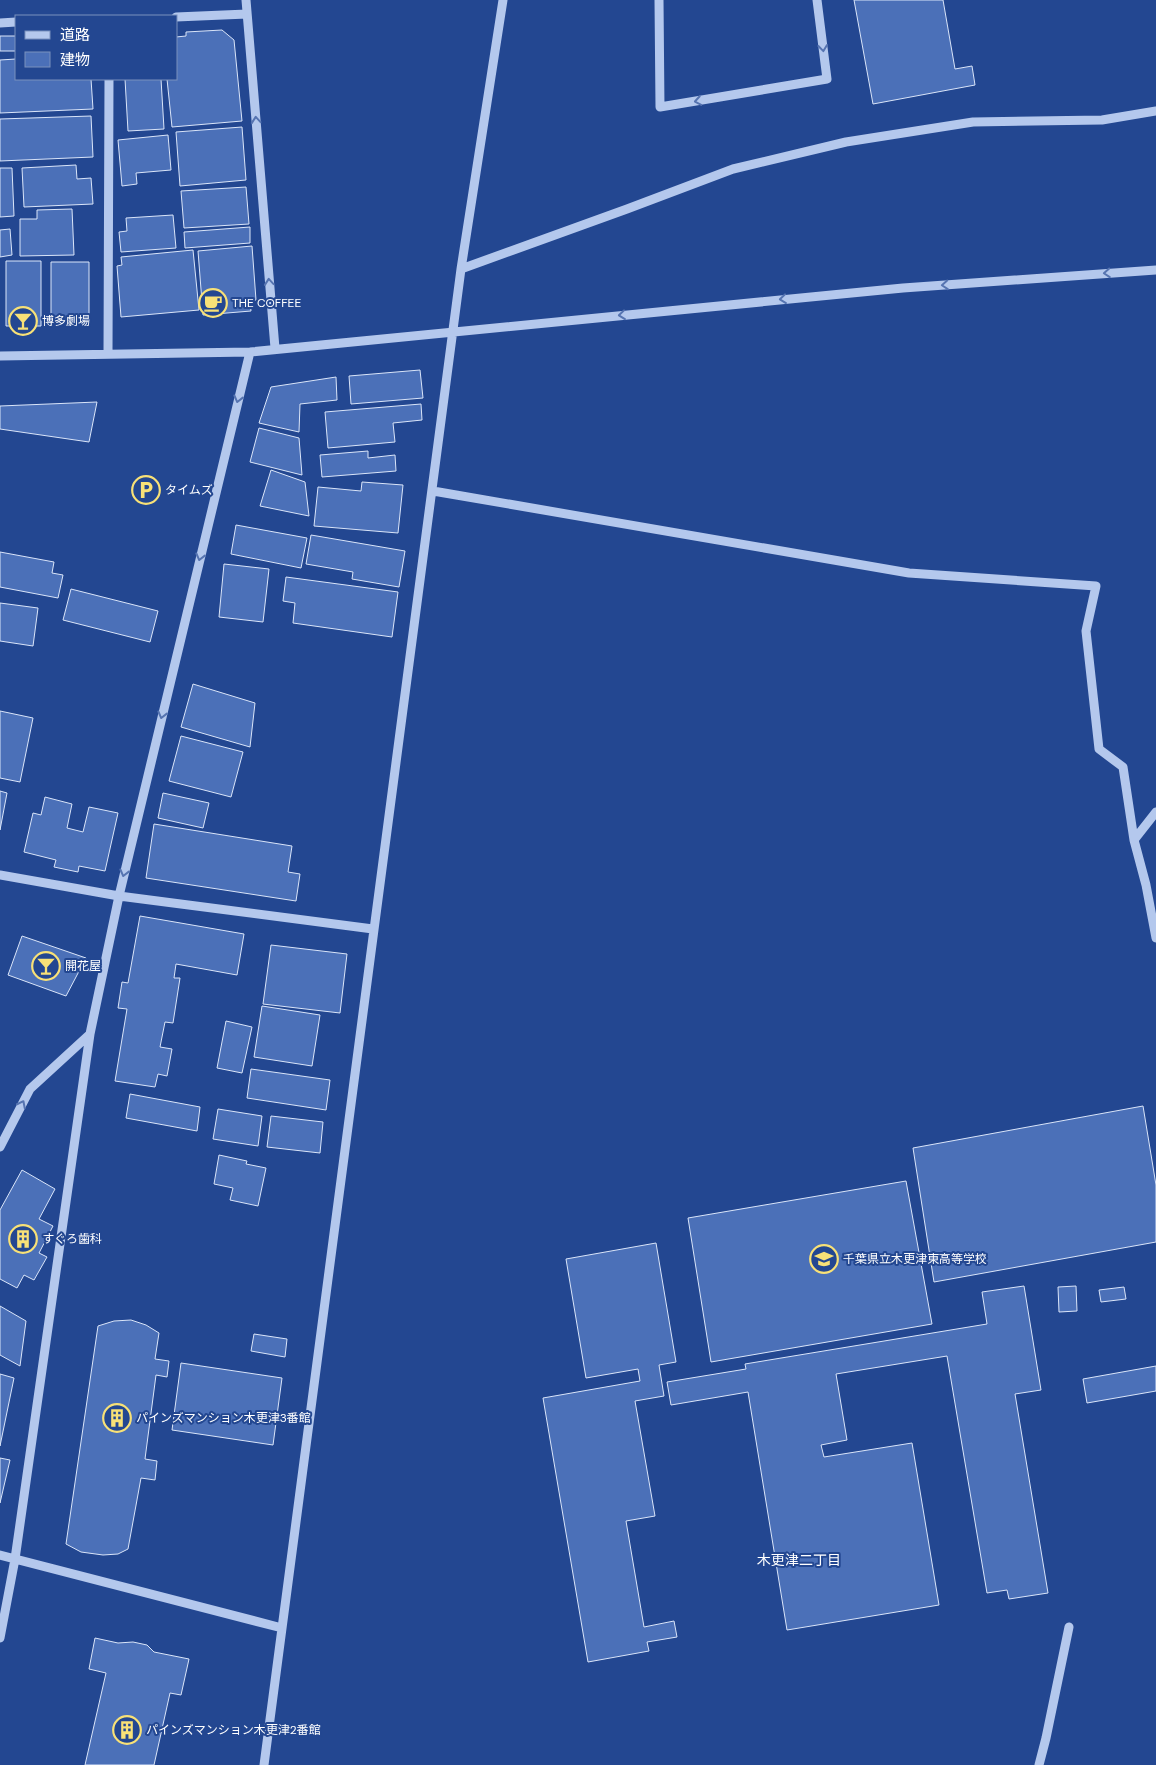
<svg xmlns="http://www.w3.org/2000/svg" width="1156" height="1765" font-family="'DM Sans','Noto Sans JP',sans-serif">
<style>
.building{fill:#4b70b8;stroke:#dae5f9}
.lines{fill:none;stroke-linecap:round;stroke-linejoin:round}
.minor{stroke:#b4c8ed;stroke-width:9}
.oneway{stroke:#5674b1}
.labels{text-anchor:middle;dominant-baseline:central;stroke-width:4;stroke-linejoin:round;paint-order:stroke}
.poi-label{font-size:12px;fill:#fff;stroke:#234791;text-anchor:start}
.neighbourhood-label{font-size:14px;fill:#fff;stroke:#234791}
</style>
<rect width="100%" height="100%" fill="#234791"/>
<!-- building -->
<path class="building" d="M854,0H943L955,69L972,66L975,85L873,104Z
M222,30L234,40L242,121L172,127L167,79H176V37L186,36V32Z
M0,36H16V51H0Z
M16,59V79H91L93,109L0,113V60Z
M125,79H161L164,129L128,131Z
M91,116L93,157L0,161V119Z
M242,127L246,180L180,186L176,132Z
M168,135L171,170L136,173L137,184L122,186L118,140Z
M76,165L77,179L91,178L93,204L24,207L22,168Z
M0,168H12L14,216L0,217Z
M246,187L249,224L184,228L181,191Z
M72,209L74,255L20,256V219H37V210Z
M173,215L176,248L121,252L119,232L127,231L126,218Z
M250,227V243L185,248L184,232Z
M10,229L12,255L0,257V230Z
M252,246L256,300H250L251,311L203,315L198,251Z
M193,250L199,310L121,317L117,266L122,265L121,257Z
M6,261H41V326H6Z
M51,262H89V324L51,323Z
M420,370L423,398L351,404L349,376Z
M336,377L337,400L300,404L299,432L259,423L271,387Z
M97,402L89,442L0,429V406Z
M421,404L422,420L393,423L395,442L328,448L325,412Z
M259,428L299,438L302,475L250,462Z
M368,451V458L395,455L396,471L322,477L320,455Z
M271,470L305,482L309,516L260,506Z
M362,482L403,485L398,533L314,526L318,487L361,491Z
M236,525L307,538L301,568L231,554Z
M311,535L405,551L399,587L352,579L353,572L306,564Z
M0,552L54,562L52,573L63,575L58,598L0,587Z
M224,564L269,569L263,622L219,617Z
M286,577L398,592L392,637L293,623L295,603L283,601Z
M71,589L158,611L150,642L63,620Z
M0,603L38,608L33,646L0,641Z
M193,684L255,703L250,747L181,727Z
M0,711L33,718L20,782L0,778Z
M181,736L243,752L231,797L169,781Z
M0,791L7,793L0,830Z
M163,793L209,803L203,828L158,818Z
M45,797L72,804L67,828L83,832L89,807L118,813L105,871L79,866L78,872L54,867L56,860L24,852L33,813L41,815Z
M154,824L292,846L288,872L300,874L296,901L146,878Z
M140,916L244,934L237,975L176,964L174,978H180L173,1023L165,1022L160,1047L172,1049L167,1076L158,1074L155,1087L115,1081L127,1009L118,1008L122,982L128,983Z
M22,936L86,958L66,996L8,975Z
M271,945L347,954L340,1013L263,1004Z
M262,1006L320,1015L312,1066L254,1057Z
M226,1021L252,1027L242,1073L217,1068Z
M251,1069L330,1080L326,1110L247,1098Z
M130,1094L200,1107L197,1131L126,1118Z
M1143,1106L1156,1185V1242L934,1282L913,1148Z
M218,1109L262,1116L258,1146L213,1139Z
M271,1116L323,1122L320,1153L267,1147Z
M219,1155L247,1161L246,1164L266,1168L258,1206L230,1200L233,1188L214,1184Z
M22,1170L55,1189L39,1219L53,1226L39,1253L47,1257L34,1280L24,1275L17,1288L0,1279V1210Z
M906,1181L932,1324L711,1362L688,1218Z
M656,1243L676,1362L659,1365L664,1396L635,1401L655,1516L626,1521L644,1627L674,1621L677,1637L647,1642L649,1651L588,1662L543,1398L640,1381L638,1369L586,1378L566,1259Z
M1024,1286L1041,1390L1015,1394L1048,1593L1009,1599L1007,1590L987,1593L947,1356L836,1374L847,1440L821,1445L824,1457L912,1443L939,1605L787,1630L748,1392L671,1405L667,1382L746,1369L745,1364L987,1324L982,1292Z
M1076,1286L1077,1311L1059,1312L1058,1287Z
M1124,1287L1126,1299L1101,1302L1099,1290Z
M0,1306L26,1321L20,1366L0,1355Z
M131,1320L146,1325L159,1333L155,1359L169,1361L167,1377L156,1375L145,1459L157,1461L155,1480L141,1478L128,1549L118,1554L103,1555L81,1552L66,1544L98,1326L114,1321Z
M254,1334L287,1339L285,1357L251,1351Z
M181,1363L282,1378L273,1445L172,1430Z
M1156,1366V1391L1087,1403L1083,1379Z
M0,1374L14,1378L0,1446Z
M0,1458L10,1460L0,1503Z
M95,1638L118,1643L133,1642L147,1645L154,1652L189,1659L181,1695L170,1693L154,1765H85L106,1673L89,1669Z"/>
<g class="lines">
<!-- minor -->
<path class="minor" d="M246,0L275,348
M659,0L660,107L827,79L817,0
M176,17L247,14
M0,23L16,22
M461,269L627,209L733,169L846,142L973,122L1102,120L1156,111
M108,354L109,79
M0,356L250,352L903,288L1156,270
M433,491L909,573L1096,586L1086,631L1099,749L1123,767L1134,840L1146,885L1156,938
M1134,840L1156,812
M0,875L119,896L373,929
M0,1147L30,1089L90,1034
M0,1555L282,1628
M0,1638L15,1559L90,1034L119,896L250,352
M264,1765L461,269L503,0
M1039,1765L1046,1738L1069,1627"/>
</g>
<!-- one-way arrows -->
<defs><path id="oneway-chevron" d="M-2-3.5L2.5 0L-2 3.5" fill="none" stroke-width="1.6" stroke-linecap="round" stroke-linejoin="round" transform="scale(1.25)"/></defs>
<g class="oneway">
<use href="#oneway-chevron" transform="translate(823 48) rotate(83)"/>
<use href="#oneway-chevron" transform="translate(698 101) rotate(170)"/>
<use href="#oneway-chevron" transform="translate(256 120) rotate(-95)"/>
<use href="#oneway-chevron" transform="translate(1107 273) rotate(176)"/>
<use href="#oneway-chevron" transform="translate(269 282) rotate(-95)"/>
<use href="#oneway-chevron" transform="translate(945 285) rotate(176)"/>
<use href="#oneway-chevron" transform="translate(783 299) rotate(174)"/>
<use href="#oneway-chevron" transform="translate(622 315) rotate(174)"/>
<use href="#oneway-chevron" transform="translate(238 399) rotate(104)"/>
<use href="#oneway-chevron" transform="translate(200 557) rotate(104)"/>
<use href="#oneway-chevron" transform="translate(162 715) rotate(104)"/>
<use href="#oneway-chevron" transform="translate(124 873) rotate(104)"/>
<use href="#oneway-chevron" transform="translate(22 1104) rotate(-63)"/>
</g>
<!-- icons -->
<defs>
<symbol id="cafe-ring" viewBox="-11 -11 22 22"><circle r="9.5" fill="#234791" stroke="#f8e177" stroke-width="1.5"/><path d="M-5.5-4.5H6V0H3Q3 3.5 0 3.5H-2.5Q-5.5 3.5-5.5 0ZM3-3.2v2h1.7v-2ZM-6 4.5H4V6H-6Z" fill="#f8e177"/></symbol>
<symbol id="bar-ring" viewBox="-11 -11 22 22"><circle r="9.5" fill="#234791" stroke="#f8e177" stroke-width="1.5"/><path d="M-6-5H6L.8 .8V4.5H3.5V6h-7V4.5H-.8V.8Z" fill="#f8e177"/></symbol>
<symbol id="parking-ring" viewBox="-11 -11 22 22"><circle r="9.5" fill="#234791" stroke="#f8e177" stroke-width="1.5"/><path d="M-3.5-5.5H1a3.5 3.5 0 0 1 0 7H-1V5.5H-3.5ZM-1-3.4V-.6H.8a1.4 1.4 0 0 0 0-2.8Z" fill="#f8e177"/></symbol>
<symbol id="building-ring" viewBox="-11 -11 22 22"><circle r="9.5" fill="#234791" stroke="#f8e177" stroke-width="1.5"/><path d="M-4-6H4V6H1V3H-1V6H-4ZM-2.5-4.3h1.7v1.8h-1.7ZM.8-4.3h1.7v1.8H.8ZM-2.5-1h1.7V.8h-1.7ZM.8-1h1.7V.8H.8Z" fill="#f8e177"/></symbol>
<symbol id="school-ring" viewBox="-11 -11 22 22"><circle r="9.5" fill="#234791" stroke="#f8e177" stroke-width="1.5"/><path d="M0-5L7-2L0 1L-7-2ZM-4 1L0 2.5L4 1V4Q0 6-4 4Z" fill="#f8e177"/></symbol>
</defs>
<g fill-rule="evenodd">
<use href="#cafe-ring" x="197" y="287" width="32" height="32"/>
<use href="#bar-ring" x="7" y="305" width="32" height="32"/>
<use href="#parking-ring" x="130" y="474" width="32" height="32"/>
<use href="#bar-ring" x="30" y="950" width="32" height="32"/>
<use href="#building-ring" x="7" y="1223" width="32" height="32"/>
<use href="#school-ring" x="808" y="1243" width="32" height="32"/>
<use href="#building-ring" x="101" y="1402" width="32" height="32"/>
<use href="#building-ring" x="111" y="1714" width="32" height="32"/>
</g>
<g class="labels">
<!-- poi labels -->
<g class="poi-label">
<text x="232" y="303">THE COFFEE</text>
<text x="42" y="321">博多劇場</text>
<text x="165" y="490">タイムズ</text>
<text x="65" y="966">開花屋</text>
<text x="42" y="1239">すぐろ歯科</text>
<text x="843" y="1259">千葉県立木更津東高等学校</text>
<text x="136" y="1418">パインズマンション木更津3番館</text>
<text x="146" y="1730">パインズマンション木更津2番館</text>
</g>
<!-- neighbourhood labels -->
<g class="neighbourhood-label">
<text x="799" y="1560">木更津二丁目</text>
</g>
</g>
<!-- legend -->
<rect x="15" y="15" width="162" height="65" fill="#234791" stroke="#7b91bd"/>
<rect x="25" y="31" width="25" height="8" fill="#b4c8ed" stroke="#7b91bd"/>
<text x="60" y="40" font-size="15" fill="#ffffff">道路</text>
<rect x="25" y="52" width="25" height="15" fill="#4b70b8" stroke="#7b91bd"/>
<text x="60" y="65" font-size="15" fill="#ffffff">建物</text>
</svg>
